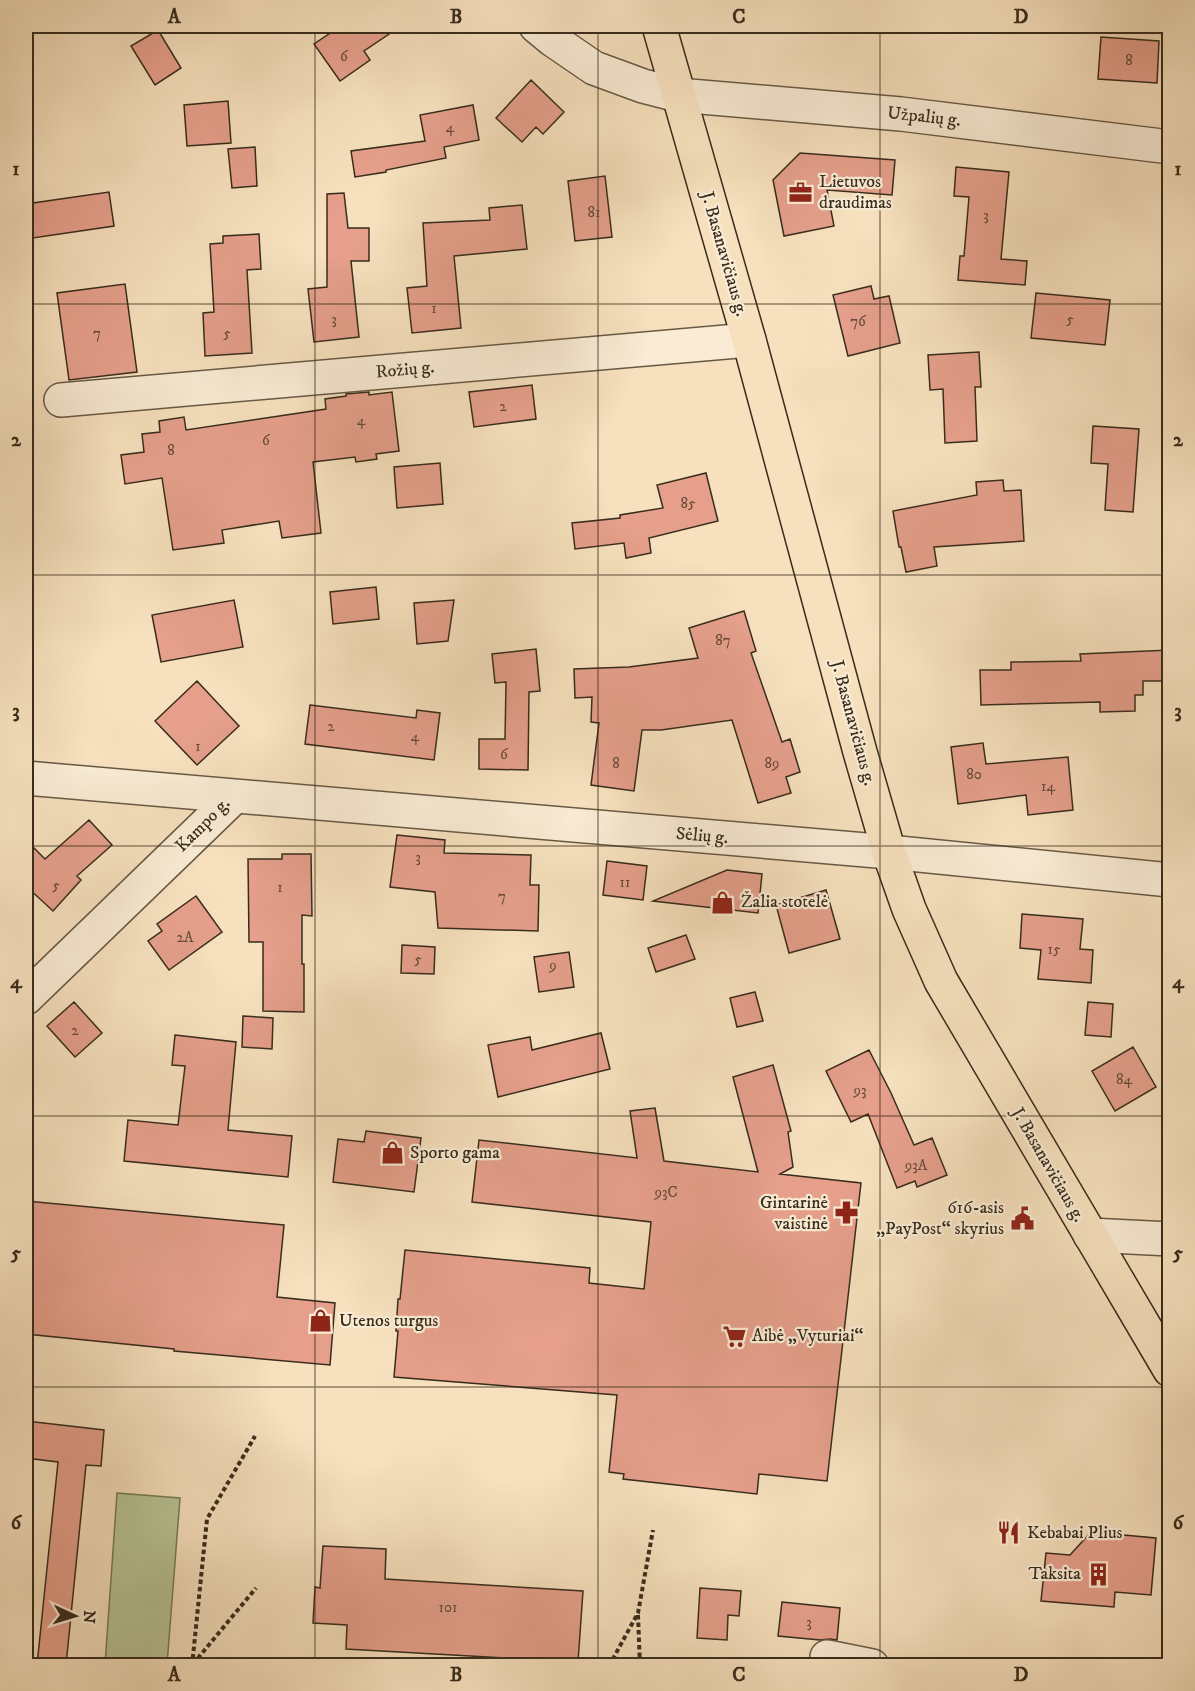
<svg xmlns="http://www.w3.org/2000/svg" width="1195" height="1691" font-family="'IM FELL DW Pica',serif">
<style>
.green{fill:#b7c395;stroke:#787858;stroke-width:1.5}
.building{fill:#e59f8b;stroke:#382c1c;stroke-width:1.5}
.lines{fill:none;stroke-linecap:round;stroke-linejoin:round}
.minor-casing{stroke:#685944;stroke-width:36}
.major-casing{stroke:#382c1c;stroke-width:36}
.path{stroke:#382c1c;stroke-width:4;stroke-dasharray:4.5 3;stroke-linecap:butt}
.minor{stroke:#f9ebd4;stroke-width:33}
.major{stroke:#f6e0bd;stroke-width:33}
.grid{fill:none;stroke:#382c1c;stroke-width:1.5;stroke-opacity:0.55}
.labels{text-anchor:middle;dominant-baseline:central;stroke-width:4.5;stroke-linejoin:round;paint-order:stroke}
.number-label{font-size:15px;fill:#634938}
.street-label{font-size:18px;fill:#382c1c;stroke:#f9ebd4}
.poi-label{font-size:18px;fill:#382c1c;stroke:#f9ebd4;text-anchor:start}
.neatline{fill:none;stroke:#382c1c;stroke-width:2}
.grid-label{font-size:20px;text-anchor:middle;font-weight:bold;fill:#382c1c}
</style>
<rect width="100%" height="100%" fill="#f6e0bd"/>
<filter id="stains"><feTurbulence type="fractalNoise" baseFrequency=".00333" numOctaves="4"/><feColorMatrix values="0 0 0 0 .2 0 0 0 0 .09 0 0 0 0 .02 0 0 0 .5 -.17"/></filter>
<radialGradient id="worn" r=".72"><stop offset=".6" stop-color="#630" stop-opacity="0"/><stop offset="1" stop-color="#630" stop-opacity=".3"/></radialGradient>
<!-- green -->
<path class="green" d="M117,1493L180,1498L167,1665H105Z"/>
<!-- building -->
<path class="building" d="M341,26H401L364,51L370,60L340,81L314,44Z
M158,30L181,68L155,85L131,46Z
M1101,37L1159,41L1157,83L1098,79Z
M531,80L564,112L543,134L536,127L522,142L496,118Z
M228,101L231,143L187,146L184,105Z
M473,105L479,140L444,147L446,158L386,170V172L355,177L351,151L425,141L420,115Z
M255,147L257,186L232,188L228,149Z
M800,153L895,160L892,195L827,190L834,226L784,236L773,180Z
M956,167L1009,172L1001,259L1027,261L1025,285L958,280L960,256H964L969,197L954,196Z
M605,176L612,237L575,241L568,181Z
M109,192L114,226L26,239V204Z
M344,193L348,228H369V261H351L359,337L314,342L308,289L327,287V194Z
M522,205L527,249L454,256L461,328L412,333L407,288L427,286L423,223L490,220L489,208Z
M259,234L261,269L247,270L252,353L205,356L203,313L214,312L210,244L223,243V236Z
M125,284L137,372L69,380L57,293Z
M871,286L874,299L889,296L900,343L848,356L833,295Z
M1036,293L1110,300L1105,345L1031,338Z
M979,352L981,387H975L977,441L945,443L943,389L930,390L928,355Z
M532,385L536,419L474,427L469,392Z
M369,392V395L392,392L399,451L376,454L377,459L356,462L355,457L313,462L321,533L282,538L279,521L222,530L224,543L173,550L162,478L125,484L121,455L144,452L142,434L160,432L159,421L184,417L186,430L326,409L325,399L346,396V394Z
M1093,426L1139,429L1133,512L1105,510L1108,464L1091,463Z
M440,463L443,504L397,508L394,467Z
M706,473L718,521L649,538L651,553L626,558L624,543L575,549L572,523L620,518V515L663,508L657,485Z
M1003,480L1004,491L1021,490L1024,541L934,547L937,566L906,572L901,547H899L893,511L977,495L976,482Z
M376,587L379,619L333,624L330,592Z
M234,600L243,647L161,662L152,615Z
M454,600L448,641L417,644L414,603Z
M744,611L756,651L751,653L782,742L790,739L800,772L786,777L791,793L758,803L732,720L661,730H642L634,791L591,785L599,723L591,722L592,697L575,698L574,669L629,667L698,658L689,628Z
M536,649L540,691L529,692L528,770L479,769V739H505L506,682L495,683L492,654Z
M1170,650V681H1143V695H1135V711L1100,712V702L981,705L980,670H1011V662L1081,661L1080,654Z
M197,681L239,726L197,765L155,721Z
M310,705L416,718L417,710L440,713L434,760L305,744Z
M983,743L986,764L1068,757L1073,810L1028,815L1026,795L958,804L951,747Z
M89,820L112,845L77,876L81,880L53,911L26,886V840L45,859Z
M397,835L445,840L444,853L531,855L530,885H539L538,931L438,928L435,892L390,887Z
M282,854H311L312,916L302,915V964H304V1012L263,1011V942H249L248,859H282Z
M607,861L647,866L643,900L603,895Z
M727,870L762,874L758,913L653,901Z
M826,890L840,939L789,953L776,905Z
M196,896L222,932L169,970L148,941L162,931L157,924Z
M1022,914L1083,919L1080,949L1093,950L1091,983L1038,979L1041,950L1020,948Z
M686,935L695,959L656,972L648,948Z
M402,945L435,947L434,974L401,973Z
M569,952L574,987L539,992L534,957Z
M755,992L763,1021L737,1027L730,998Z
M74,1002L102,1033L75,1057L47,1026Z
M1088,1002L1113,1004L1111,1037L1085,1035Z
M243,1016L273,1018L272,1049L242,1047Z
M601,1033L610,1069L498,1097L488,1045L530,1037L532,1050Z
M175,1035L236,1042L228,1130L292,1136L288,1177L124,1161L128,1120L178,1125L185,1066L172,1065Z
M1133,1047L1156,1087L1115,1111L1092,1071Z
M869,1050L891,1093L914,1145L932,1138L947,1175L917,1187L915,1181L897,1188L868,1114L851,1122L826,1071Z
M773,1065L791,1131L788,1132L793,1167L780,1174L861,1183L827,1481L759,1474L757,1494L623,1479L624,1474L609,1472L617,1395L394,1377L398,1331H396L398,1299H400L405,1250L590,1268L589,1283L644,1289L651,1222L472,1202L479,1140L637,1158L630,1111L655,1108L664,1161L758,1172L733,1077Z
M366,1131L421,1138L414,1192L333,1182L338,1139L364,1142Z
M26,1201L284,1225L277,1297L335,1303L330,1365L174,1351V1349L26,1334Z
M26,1421L104,1430L101,1466L86,1465L66,1665H37L58,1462L26,1458Z
M1091,1532L1156,1538L1151,1595L1115,1592L1114,1607L1041,1601L1046,1553L1070,1555Z
M323,1546L386,1549L385,1579L583,1591L578,1662L346,1649L347,1625L313,1623L315,1587L320,1588Z
M700,1588L741,1591L739,1616L728,1615L727,1640L697,1638Z
M782,1602L840,1608L837,1640L830,1639L820,1640L778,1636Z"/>
<g class="lines">
<defs>
<path id="minor" d="M536,26L553,40L594,68L643,86L678,95L901,114L1170,147
M61,400L749,340
M26,778L889,852L1170,880
M26,998L235,796
M1090,1235L1170,1239
M827,1657L872,1666"/>
<path id="major" d="M659,26L749,340L860,752L889,852L909,909L941,981L1170,1370"/>
</defs>
<!-- minor casing -->
<use href="#minor" class="minor-casing"/>
<!-- major casing -->
<use href="#major" class="major-casing"/>
<!-- path -->
<path class="path" d="M638,1615L640,1666
M193,1664L256,1588
M192,1666L207,1519L255,1436
M609,1666L638,1613L653,1530"/>
<!-- minor -->
<use href="#minor" class="minor"/>
<!-- major -->
<use href="#major" class="major"/>
</g>
<!-- grid -->
<path class="grid" d="M315,26V1666M598,26V1666M880,26V1666M26,304H1170M26,575H1170M26,846H1170M26,1116H1170M26,1387H1170"/>
<!-- icons -->
<defs>
<symbol id="office-bare" viewBox="-9 -9 18 18"><path d="M-6-3h4V-5.5h4V-3h4V5H-6ZM-1-4.5V-3h2v-1.5ZM-6 0V1H6V0Z" fill="#8f2418" stroke="#f9ebd4" stroke-width="2.5" paint-order="stroke"/></symbol>
<symbol id="shop-bare" viewBox="-9 -9 18 18"><path d="M-5-2.5h2.3a2.7 3.5 0 0 1 5.4 0H5L5.5 6h-11ZM-1.5-2.5h3a1.5 2.3 0 0 0-3 0Z" fill="#8f2418" stroke="#f9ebd4" stroke-width="2.5" paint-order="stroke"/></symbol>
<symbol id="pharmacy-bare" viewBox="-9 -9 18 18"><path d="M-2-6h4v4h4v4h-4v4h-4v-4h-4v-4h4Z" fill="#8f2418" stroke="#f9ebd4" stroke-width="2.5" paint-order="stroke"/></symbol>
<symbol id="civic-bare" viewBox="-9 -9 18 18"><path d="M-.6-6.5H3V-4.5H.6V-3L4-1V1h2V6H-6V1h2V-1L-.6-3ZM-1.2 2.5V6h2.4V2.5Z" fill="#8f2418" stroke="#f9ebd4" stroke-width="2.5" paint-order="stroke"/></symbol>
<symbol id="supermarket-bare" viewBox="-9 -9 18 18"><path d="M-6-5.5h2.5l.6 2H6L4.5 2H-2.5L-4.4-4H-6ZM-1.5 3.2a1.3 1.3 0 1 0 .1 0ZM3 3.2a1.3 1.3 0 1 0 .1 0Z" fill="#8f2418" stroke="#f9ebd4" stroke-width="2.5" paint-order="stroke"/></symbol>
<symbol id="restaurant-bare" viewBox="-9 -9 18 18"><path d="M-5-6h1v4h1v-4h1v4h1v-4h1v5L-1.5 .5V6h-2V.5L-5-1ZM5-6V6H3V1.5H1.5Q1.5-4 5-6Z" fill="#8f2418" stroke="#f9ebd4" stroke-width="2.5" paint-order="stroke"/></symbol>
<symbol id="building-bare" viewBox="-9 -9 18 18"><path d="M-4-6H4V6H1V3H-1V6H-4ZM-2.5-4.3h1.7v1.8h-1.7ZM.8-4.3h1.7v1.8H.8ZM-2.5-1h1.7V.8h-1.7ZM.8-1h1.7V.8H.8Z" fill="#8f2418" stroke="#f9ebd4" stroke-width="2.5" paint-order="stroke"/></symbol>
</defs>
<g fill-rule="evenodd">
<use href="#office-bare" x="784" y="176" width="33" height="33"/>
<use href="#shop-bare" x="706" y="886" width="33" height="33"/>
<use href="#shop-bare" x="376" y="1136" width="33" height="33"/>
<use href="#pharmacy-bare" x="830" y="1196" width="33" height="33"/>
<use href="#civic-bare" x="1006" y="1202" width="33" height="33"/>
<use href="#shop-bare" x="304" y="1304" width="33" height="33"/>
<use href="#supermarket-bare" x="718" y="1320" width="33" height="33"/>
<use href="#restaurant-bare" x="992" y="1516" width="33" height="33"/>
<use href="#building-bare" x="1082" y="1558" width="33" height="33"/>
</g>
<g class="labels">
<!-- number labels -->
<g class="number-label">
<text x="344" y="56">6</text>
<text x="1129" y="60">8</text>
<text x="450" y="127">4</text>
<text x="594" y="212">81</text>
<text x="986" y="215">3</text>
<text x="434" y="308">1</text>
<text x="334" y="319">3</text>
<text x="1070" y="319">5</text>
<text x="858" y="321">76</text>
<text x="97" y="333">7</text>
<text x="227" y="333">5</text>
<text x="503" y="406">2</text>
<text x="361" y="420">4</text>
<text x="266" y="440">6</text>
<text x="171" y="450">8</text>
<text x="688" y="503">85</text>
<text x="723" y="640">87</text>
<text x="331" y="726">2</text>
<text x="415" y="736">4</text>
<text x="198" y="746">1</text>
<text x="504" y="754">6</text>
<text x="616" y="763">8</text>
<text x="772" y="763">89</text>
<text x="974" y="774">80</text>
<text x="1048" y="786">14</text>
<text x="418" y="857">3</text>
<text x="625" y="882">11</text>
<text x="56" y="885">5</text>
<text x="280" y="887">1</text>
<text x="502" y="896">7</text>
<text x="185" y="937">2A</text>
<text x="1054" y="949">15</text>
<text x="418" y="959">5</text>
<text x="553" y="965">9</text>
<text x="75" y="1030">2</text>
<text x="1124" y="1079">84</text>
<text x="860" y="1090">93</text>
<text x="916" y="1165">93A</text>
<text x="666" y="1192">93C</text>
<text x="448" y="1607">101</text>
<text x="809" y="1622">3</text>
</g>
<!-- street labels -->
<g class="street-label">
<text transform="translate(924 117) rotate(6)">Užpalių g.</text>
<text transform="translate(724 254) rotate(74)">J. Basanavičiaus g.</text>
<text transform="translate(405 370) rotate(-5)">Rožių g.</text>
<text transform="translate(853 723) rotate(75)">J. Basanavičiaus g.</text>
<text transform="translate(203 825) rotate(-45)">Kampo g.</text>
<text transform="translate(702 836) rotate(5)">Sėlių g.</text>
<text transform="translate(1048 1165) rotate(60)">J. Basanavičiaus g.</text>
</g>
<!-- poi labels -->
<g class="poi-label">
<text x="819" y="182">Lietuvos<tspan x="819" dy="21">draudimas</tspan></text>
<text x="741" y="902">Žalia stotelė</text>
<text x="410" y="1153">Sporto gama</text>
<text x="828" y="1203" text-anchor="end">Gintarinė<tspan x="828" dy="21">vaistinė</tspan></text>
<text x="1004" y="1208" text-anchor="end">616-asis<tspan x="1004" dy="21">„PayPost“ skyrius</tspan></text>
<text x="339" y="1321">Utenos turgus</text>
<text x="752" y="1336">Aibė „Vyturiai“</text>
<text x="1027" y="1533">Kebabai Plius</text>
<text x="1081" y="1574" text-anchor="end">Taksita</text>
</g>
</g>
<!-- margin -->
<rect width="1195" height="1691" fill="none" stroke="#f6e0bd" stroke-width="66"/>
<!-- north arrow -->
<g transform="translate(75 1616) rotate(94)" stroke="#f9ebd4" stroke-width="4.5" paint-order="stroke">
<path d="M0-4.5L10 22L0 15L-10 22Z" fill="#382c1c"/>
<text y="-9" font-size="16" font-weight="bold" text-anchor="middle" fill="#382c1c">N</text>
</g>
<rect x="33" y="33" width="1129" height="1625" class="neatline"/>
<g class="grid-label">
<text x="174" y="23">A</text>
<text x="456" y="23">B</text>
<text x="739" y="23">C</text>
<text x="1021" y="23">D</text>
<text x="16" y="175">1</text>
<text x="1178" y="175">1</text>
<text x="16" y="446">2</text>
<text x="1178" y="446">2</text>
<text x="16" y="717">3</text>
<text x="1178" y="717">3</text>
<text x="16" y="988">4</text>
<text x="1178" y="988">4</text>
<text x="16" y="1259">5</text>
<text x="1178" y="1259">5</text>
<text x="16" y="1529">6</text>
<text x="1178" y="1529">6</text>
<text x="174" y="1681">A</text>
<text x="456" y="1681">B</text>
<text x="739" y="1681">C</text>
<text x="1021" y="1681">D</text>
</g>
<rect width="100%" height="100%" filter="url(#stains)"/>
<rect width="100%" height="100%" fill="url(#worn)"/>
</svg>
